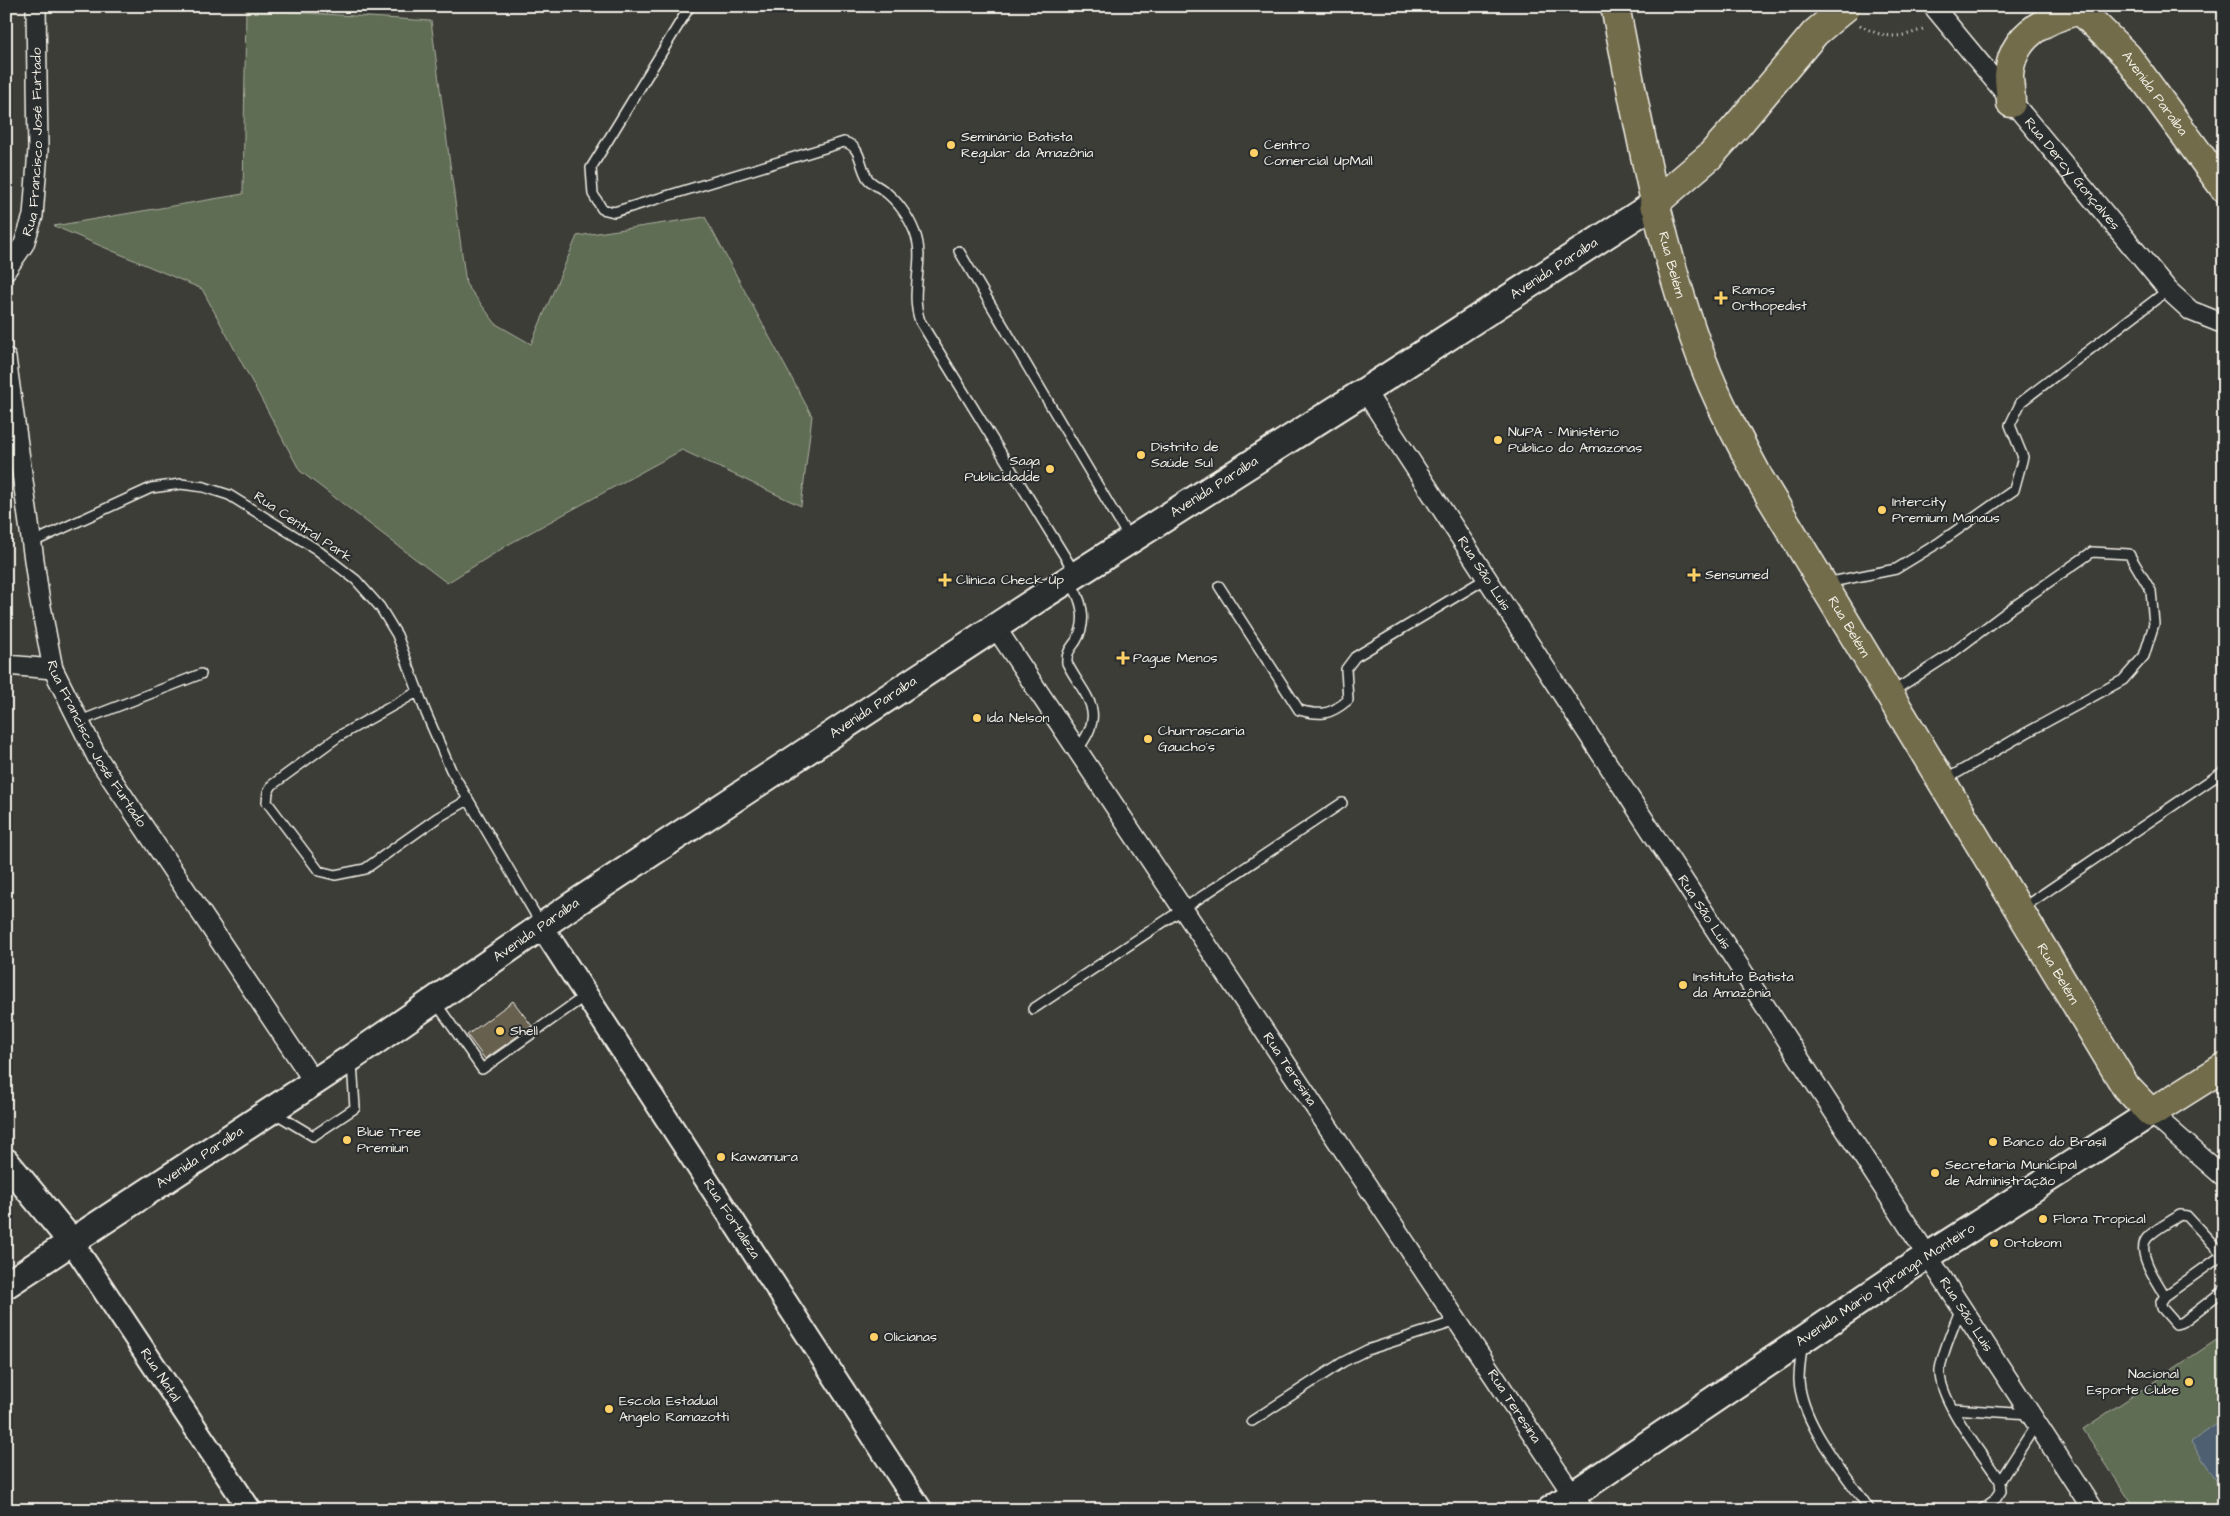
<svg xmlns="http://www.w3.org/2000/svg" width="2230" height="1516" font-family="'Architects Daughter',sans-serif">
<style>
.green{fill:#606d55;stroke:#aaaf9e}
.water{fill:#4d5f6f;stroke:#90999f}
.building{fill:#686150;stroke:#f4f1e8}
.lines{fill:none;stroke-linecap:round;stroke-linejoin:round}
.service-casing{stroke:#f4f1e8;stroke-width:12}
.minor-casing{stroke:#f4f1e8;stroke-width:22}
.tertiary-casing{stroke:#f4f1e8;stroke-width:26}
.secondary-casing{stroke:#f4f1e8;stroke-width:30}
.primary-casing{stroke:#f4f1e8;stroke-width:31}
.path{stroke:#f4f1e8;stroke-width:3;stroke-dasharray:1 4;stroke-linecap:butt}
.service{stroke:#2a2d2e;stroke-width:9}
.minor{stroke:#2a2d2e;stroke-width:19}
.tertiary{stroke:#2a2d2e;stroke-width:22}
.secondary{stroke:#2a2d2e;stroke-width:26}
.primary{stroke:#726c4b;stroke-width:28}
.primary-bridge-casing{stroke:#f4f1e8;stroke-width:31;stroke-linecap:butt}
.primary-bridge{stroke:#726c4b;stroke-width:28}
.poi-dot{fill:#ffd166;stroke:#2a2d2e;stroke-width:2}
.labels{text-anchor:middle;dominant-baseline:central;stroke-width:4;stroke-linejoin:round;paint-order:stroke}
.street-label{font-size:14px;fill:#f4f1e8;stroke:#2a2d2e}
.poi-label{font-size:14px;fill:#f4f1e8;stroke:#2a2d2e;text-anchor:start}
</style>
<rect width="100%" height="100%" fill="#3d3d38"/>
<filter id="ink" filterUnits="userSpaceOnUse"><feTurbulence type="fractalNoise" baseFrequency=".02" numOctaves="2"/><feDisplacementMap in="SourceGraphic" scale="10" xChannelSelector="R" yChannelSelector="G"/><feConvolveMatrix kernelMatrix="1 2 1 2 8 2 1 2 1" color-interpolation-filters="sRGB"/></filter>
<g filter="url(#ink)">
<!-- green -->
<path class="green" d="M246,9L431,21L466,284L496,324L531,344L577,236L705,217L812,416L801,506L682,450L511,543L447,583L300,471L202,289L54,226L243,194Z
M2224,1335V1510H2136L2083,1429Z"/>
<!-- water -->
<path class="water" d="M2224,1419V1491L2191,1442Z"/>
<!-- building -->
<path class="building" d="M513,1001L532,1026L485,1059L467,1035Z"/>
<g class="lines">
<defs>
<path id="service" d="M690,6L591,168L593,194L602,209L614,212L844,142C862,146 859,166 868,179C872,184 878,186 883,190C897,200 909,217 915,233C926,260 909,291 920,321L1075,573
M959,251L1129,538
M33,542L151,488L181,484L204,487L229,495L316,549L356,580L380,607L397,635L426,713L451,770L541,924
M1069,581C1082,598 1088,621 1076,641C1071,648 1066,653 1067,663C1084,697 1109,710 1077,750
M1826,583L1896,569L1940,542L2014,490L2023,457L2010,425L2021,402L2168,290
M1219,586L1299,710C1321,716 1330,715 1348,700L1346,669L1355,657L1487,578
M419,691L339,736L272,785L268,792L267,802L319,871L335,875L365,869L437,818L468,800
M1892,692L1951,654L2013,607L2092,552L2129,554L2151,591L2154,624L2144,656L2123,680L2026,733L1945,780
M80,721L201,674
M2021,909L2224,771
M436,1003L482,1069L585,996
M1033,1009L1342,803
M273,1112L313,1136L355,1108L352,1063
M2224,1254L2165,1296L2161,1302L2162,1308L2176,1324L2183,1322L2224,1290
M2165,1296C2158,1283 2135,1252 2147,1238C2155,1229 2170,1222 2180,1215L2187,1216L2223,1255
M1961,1308C1954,1326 1942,1352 1940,1370C1938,1400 1983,1455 2000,1481L2001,1491L1995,1500L1981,1510
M1802,1346C1801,1357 1799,1369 1799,1380C1802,1425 1845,1473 1870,1510
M1953,1409L2030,1414
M1252,1421L1343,1362L1367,1350L1457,1321
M2000,1481L2037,1423"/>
<g id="minor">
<path id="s1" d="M1933,6L2168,290L2191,311L2224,324"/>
<path id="s2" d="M6,270L24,244L33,216L38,150L36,6"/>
<path id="s3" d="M6,358L39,596L53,669L97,757L314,1082"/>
<path id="s4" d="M1365,391L2093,1510"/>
<path id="s5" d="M996,628L1583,1510"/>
<path d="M6,665L53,669"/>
<path d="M2151,1113L2224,1177"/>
</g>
<g id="tertiary">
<path id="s6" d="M542,927L921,1510"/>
<path id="s7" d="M71,1241L250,1510"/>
</g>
<g id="secondary">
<path d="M6,1162L71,1241"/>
<path id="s8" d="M6,1285L351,1058L574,904L1041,597L1365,391L1654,204"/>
<path id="s9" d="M1550,1510L1909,1268L2151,1113"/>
</g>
<g id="primary">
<path id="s10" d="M1615,6C1639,126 1659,247 1703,362C1718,402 1739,440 1759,478L2126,1087L2151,1113L2224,1067"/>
<path id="s11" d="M2076,6L2127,56L2224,188"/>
<path d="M2011,103C2011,94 2009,84 2009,75C2012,35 2046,18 2081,10"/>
<path d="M1654,204L1710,156L1737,126"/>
</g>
</defs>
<!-- service casing -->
<use href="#service" class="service-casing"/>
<!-- minor casing -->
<use href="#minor" class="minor-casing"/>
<!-- tertiary casing -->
<use href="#tertiary" class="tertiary-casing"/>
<!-- secondary casing -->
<use href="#secondary" class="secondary-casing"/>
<!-- primary casing -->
<use href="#primary" class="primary-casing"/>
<!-- path -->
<path class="path" d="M1860,25C1883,39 1901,39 1925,28"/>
<!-- service -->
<use href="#service" class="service"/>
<!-- minor -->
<use href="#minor" class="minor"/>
<!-- tertiary -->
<use href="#tertiary" class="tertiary"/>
<!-- secondary -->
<use href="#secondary" class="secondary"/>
<!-- primary -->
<use href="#primary" class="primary"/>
<defs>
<path id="primary-bridge" d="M1737,126L1815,33L1847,6"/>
</defs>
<!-- primary-bridge casing -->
<use href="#primary-bridge" class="primary-bridge-casing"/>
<!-- primary-bridge -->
<use href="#primary-bridge" class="primary-bridge"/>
</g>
</g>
<!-- markers -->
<g class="poi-dot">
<circle cx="951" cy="145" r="5"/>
<circle cx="1254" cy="153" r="5"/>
<path d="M1718.5 290.5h5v5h5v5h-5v5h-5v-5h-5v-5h5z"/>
<circle cx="1498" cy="440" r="5"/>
<circle cx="1141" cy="455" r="5"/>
<circle cx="1050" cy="469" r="5"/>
<circle cx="1882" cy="510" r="5"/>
<path d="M1691.5 567.5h5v5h5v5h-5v5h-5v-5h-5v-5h5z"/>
<path d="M942.5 572.5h5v5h5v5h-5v5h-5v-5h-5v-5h5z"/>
<path d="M1120.5 650.5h5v5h5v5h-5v5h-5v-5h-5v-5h5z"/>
<circle cx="977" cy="718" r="5"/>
<circle cx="1148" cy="739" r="5"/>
<circle cx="1683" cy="985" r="5"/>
<circle cx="500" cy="1031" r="5"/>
<circle cx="347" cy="1140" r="5"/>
<circle cx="1993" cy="1142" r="5"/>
<circle cx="721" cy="1157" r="5"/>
<circle cx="1935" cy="1173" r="5"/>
<circle cx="2043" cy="1219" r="5"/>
<circle cx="1994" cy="1243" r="5"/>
<circle cx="874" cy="1337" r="5"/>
<circle cx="2189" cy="1382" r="5"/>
<circle cx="609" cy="1409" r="5"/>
</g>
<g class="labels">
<!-- street labels -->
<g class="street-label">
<text stroke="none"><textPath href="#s11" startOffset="118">Avenida Paraíba</textPath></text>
<text stroke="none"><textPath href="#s2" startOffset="135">Rua Francisco José Furtado</textPath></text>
<text stroke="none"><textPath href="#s1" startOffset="218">Rua Dercy Gonçalves</textPath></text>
<text stroke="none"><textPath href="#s10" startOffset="265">Rua Belém</textPath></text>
<text stroke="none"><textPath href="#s8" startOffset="1852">Avenida Paraíba</textPath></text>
<text stroke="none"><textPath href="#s8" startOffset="1448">Avenida Paraíba</textPath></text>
<text transform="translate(303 527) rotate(34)">Rua Central Park</text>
<text stroke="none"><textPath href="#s4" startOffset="218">Rua São Luis</textPath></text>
<text stroke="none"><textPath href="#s10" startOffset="670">Rua Belém</textPath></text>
<text stroke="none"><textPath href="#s8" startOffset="1042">Avenida Paraíba</textPath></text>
<text stroke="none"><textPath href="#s3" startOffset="401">Rua Francisco José Furtado</textPath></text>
<text stroke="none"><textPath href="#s4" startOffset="622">Rua São Luis</textPath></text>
<text stroke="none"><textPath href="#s8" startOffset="638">Avenida Paraíba</textPath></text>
<text stroke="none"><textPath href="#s10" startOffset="1075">Rua Belém</textPath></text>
<text stroke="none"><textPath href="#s5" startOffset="530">Rua Teresina</textPath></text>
<text stroke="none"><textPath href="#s8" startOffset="232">Avenida Paraíba</textPath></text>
<text stroke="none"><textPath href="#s6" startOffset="348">Rua Fortaleza</textPath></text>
<text stroke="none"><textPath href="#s9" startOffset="404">Avenida Mário Ypiranga Monteiro</textPath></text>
<text stroke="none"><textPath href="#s4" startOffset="1102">Rua São Luis</textPath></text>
<text stroke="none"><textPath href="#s7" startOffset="161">Rua Natal</textPath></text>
<text stroke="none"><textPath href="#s5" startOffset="935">Rua Teresina</textPath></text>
</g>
<!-- poi labels -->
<g class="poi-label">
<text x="961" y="137">Seminário Batista<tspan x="961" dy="16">Regular da Amazônia</tspan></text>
<text x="1264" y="145">Centro<tspan x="1264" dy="16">Comercial UpMall</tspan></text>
<text x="1732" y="290">Ramos<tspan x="1732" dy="16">Orthopedist</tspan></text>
<text x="1508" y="432">NUPA - Ministério<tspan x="1508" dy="16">Público do Amazonas</tspan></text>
<text x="1151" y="447">Distrito de<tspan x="1151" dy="16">Saúde Sul</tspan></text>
<text x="1040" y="461" text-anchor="end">Saga<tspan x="1040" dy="16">Publicidadde</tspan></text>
<text x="1892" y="502">Intercity<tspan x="1892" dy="16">Premium Manaus</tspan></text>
<text x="1705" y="575">Sensumed</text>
<text x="956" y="580">Clínica Check Up</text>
<text x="1133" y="658">Pague Menos</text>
<text x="987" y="718">Ida Nelson</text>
<text x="1158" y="731">Churrascaria<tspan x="1158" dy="16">Gaucho´s</tspan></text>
<text x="1693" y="977">Instituto Batista<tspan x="1693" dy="16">da Amazônia</tspan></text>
<text x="510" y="1031">Shell</text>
<text x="357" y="1132">Blue Tree<tspan x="357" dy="16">Premiun</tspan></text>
<text x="2003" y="1142">Banco do Brasil</text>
<text x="731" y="1157">Kawamura</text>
<text x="1945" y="1165">Secretaria Municipal<tspan x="1945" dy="16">de Administração</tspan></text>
<text x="2053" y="1219">Flora Tropical</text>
<text x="2004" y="1243">Ortobom</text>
<text x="884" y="1337">Olicianas</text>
<text x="2179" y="1374" text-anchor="end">Nacional<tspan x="2179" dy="16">Esporte Clube</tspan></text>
<text x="619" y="1401">Escola Estadual<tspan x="619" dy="16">Angelo Ramazotti</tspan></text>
</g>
</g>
<!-- margin -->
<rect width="2230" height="1516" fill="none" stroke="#2a2d2e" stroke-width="25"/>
<rect x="12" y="12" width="2205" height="1491" fill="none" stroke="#f4f1e8" stroke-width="2" filter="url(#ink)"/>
</svg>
